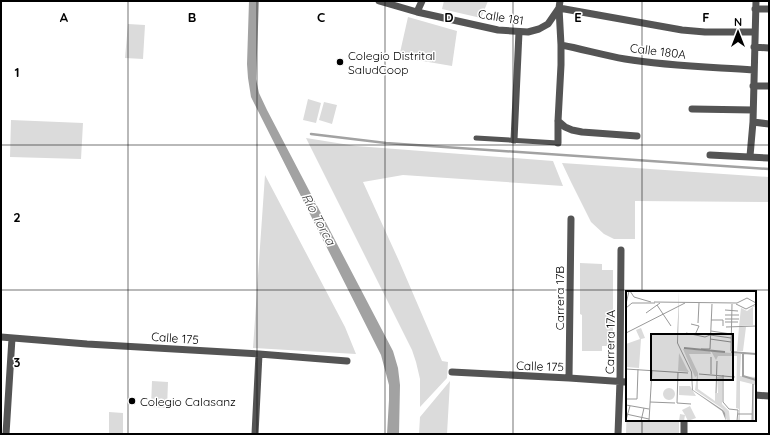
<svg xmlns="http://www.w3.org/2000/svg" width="770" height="435" font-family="Quicksand,sans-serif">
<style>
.green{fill:#dbdbdb}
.water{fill:#a2a2a2}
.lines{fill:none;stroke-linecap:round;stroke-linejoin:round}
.stream{stroke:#a2a2a2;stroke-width:2.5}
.pedestrian{stroke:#545454;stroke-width:5}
.minor{stroke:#545454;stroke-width:7}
.grid{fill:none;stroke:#000;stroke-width:1;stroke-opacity:0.55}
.poi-dot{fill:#000;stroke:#fff;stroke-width:1.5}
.labels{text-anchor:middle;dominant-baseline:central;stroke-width:3;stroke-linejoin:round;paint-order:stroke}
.street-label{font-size:12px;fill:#000;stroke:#fff}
.poi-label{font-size:12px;fill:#000;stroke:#fff;text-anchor:start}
.water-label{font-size:13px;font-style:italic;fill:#434343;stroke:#fff}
.inset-river{fill:none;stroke:#a2a2a2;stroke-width:2}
.inset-road{fill:none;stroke:#999;stroke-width:1}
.view{fill:#000;fill-opacity:0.15;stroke:#000;stroke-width:2}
.inset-edge{fill:none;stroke:#000;stroke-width:2}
.grid-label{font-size:13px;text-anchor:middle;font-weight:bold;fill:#000;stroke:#fff;stroke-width:3;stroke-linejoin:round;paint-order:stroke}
</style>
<rect width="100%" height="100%" fill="#fff"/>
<!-- green -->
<path class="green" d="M444,1H488L481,18L442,9Z
M408,17L457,31L452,66L399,57Z
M128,24L145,25L143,59L125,58Z
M308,99L321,103L316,123L303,120Z
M324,102L337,105L332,124L319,120Z
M11,120L83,123L81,159L10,157Z
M306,138L356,146L553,161L563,186L403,175L363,182L399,261L442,361L448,362L447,378L420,407V379L416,362L412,350Z
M562,163L769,177V202L635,201V239H614L604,234L591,222L571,182Z
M265,175L345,327L356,354L253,348Z
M580,263L602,264V270H613V346H602V351H582V315L580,314Z
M152,381L168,382L167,408L151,407Z
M450,381L447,434H419L420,417Z
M627,405V420H679V434H626Z
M109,412L123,413V434H109Z"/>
<!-- water -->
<path class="water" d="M249,1H259L256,79L259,93L267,110L393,351L398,368L400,385L399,434H387L389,400V385L381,355L251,97L248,78L247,64Z"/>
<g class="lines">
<!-- stream -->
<path class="stream" d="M311,134L386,143L769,169"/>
<!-- pedestrian -->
<path class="pedestrian" d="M476,138L558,143"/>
<!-- minor -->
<path class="minor" d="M379,1L417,12L498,30L528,32L539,29L548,24L559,8
M559,8L682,30L705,32H755
M755,9H769
M417,12L422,1
M561,45C582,49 603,55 625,59C667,66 710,67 753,70
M754,47L769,48
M753,86H769
M692,109L753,110
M558,121L565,127L572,130L582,132L637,136
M753,122L769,124
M514,140L519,32
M558,143V121L561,65V45L559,8L560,1
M710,155L769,158
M750,156L753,122L756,1
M1,337L87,344L259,354L347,361
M452,372L569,378L627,382
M569,378L571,219
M755,395L769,396
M6,434L12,338
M255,434L259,354
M618,434L620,381L621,250
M684,434V420"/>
</g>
<!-- grid -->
<path class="grid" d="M128,1V434M257,1V434M385,1V434M513,1V434M642,1V292M1,145H769M1,290H769M642,420V434"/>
<!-- markers -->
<g class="poi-dot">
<circle cx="340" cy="62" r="4"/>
<circle cx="132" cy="401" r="4"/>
</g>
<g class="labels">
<!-- street labels -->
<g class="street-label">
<text transform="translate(501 17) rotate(9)">Calle 181</text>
<text transform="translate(658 51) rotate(7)">Calle 180A</text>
<text transform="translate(559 298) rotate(-90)">Carrera 17B</text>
<text transform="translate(175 338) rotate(4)">Calle 175</text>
<text transform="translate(610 342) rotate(-89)">Carrera 17A</text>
<text transform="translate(540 366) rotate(2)">Calle 175</text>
</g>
<!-- poi labels -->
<g class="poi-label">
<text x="348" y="55">Colegio Distrital<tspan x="348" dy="14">SaludCoop</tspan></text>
<text x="140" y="401">Colegio Calasanz</text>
</g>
<!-- water labels -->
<g class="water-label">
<text transform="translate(319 219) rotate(62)">Río Torca</text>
</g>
</g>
<!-- overview -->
<g transform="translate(626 291)">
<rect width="130" height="130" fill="#fff"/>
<path d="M128,15L130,16H127V34L113,35L115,17L121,20ZM113,36H120L117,60H111ZM15,37L19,47L15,48L13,77L0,76V53L14,48L10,39ZM57,58L84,60L85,63H63L72,82V98L89,110V102H92L91,86L96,85V113L103,120L104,130H101L97,118L69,99L71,85L69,86ZM85,60L115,63L114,85L130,86V94L114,90V130H112L113,118L110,117L111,65H92L90,69ZM53,62L61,78L63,81L52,80ZM53,95H64L70,105L53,104ZM37 103a6 6 0 1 1 12 0a6 6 0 1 1-12 0ZM64,115L70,127L62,130L59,124L58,130H53L54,123L59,124L56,119Z" fill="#dbdbdb"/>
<path d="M53,0L52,52L66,81L67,99L97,119L99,122L100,130L96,120L66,99L65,81L51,52Z" fill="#a2a2a2"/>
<path class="inset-river" d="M58,57L99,61M105,61L130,63M117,62V85L130,89"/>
<path class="inset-road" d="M4,0L8,6L25,11M28,11L111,12L121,7L130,12M0,13L3,0M110,13L120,18L130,13M31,14L45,35M0,17L6,12H29M99,19L112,20M20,22L34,12M99,24H113M99,28H113M85,29H97V35M99,31H112M72,32L73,12M65,33L73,35L69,44M100,36L130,35M85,40L105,43M0,42L59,12M60,42L79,46L84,44L105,47M84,48L105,51M75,58H84L86,13M105,60L106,13M0,78L62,82M52,81L51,112L65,113M73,83L109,86M85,83V66M97,84V111L103,118L112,119L111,130M90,102L91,70M0,108H11L12,78M24,111L49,112M0,114L23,118M0,123L23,128M112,123H126M0,129L4,115M15,130L18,117M23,130L26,79M126,130L127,93V130"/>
<path class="view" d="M25,43H107V89H25Z"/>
<rect width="130" height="130" class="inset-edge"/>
</g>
<g class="grid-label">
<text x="64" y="22">A</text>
<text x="192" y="22">B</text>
<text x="321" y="22">C</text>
<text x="449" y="22">D</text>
<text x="578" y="22">E</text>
<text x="706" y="22">F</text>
<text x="17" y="77">1</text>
<text x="17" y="222">2</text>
<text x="17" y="367">3</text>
</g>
<!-- border -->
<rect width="770" height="435" fill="none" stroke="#000000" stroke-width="4"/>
<!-- north arrow -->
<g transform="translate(738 32)" stroke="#ffffff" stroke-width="3" paint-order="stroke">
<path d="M0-3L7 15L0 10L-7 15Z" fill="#000000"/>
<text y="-6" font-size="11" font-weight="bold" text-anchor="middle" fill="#000000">N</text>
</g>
</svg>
